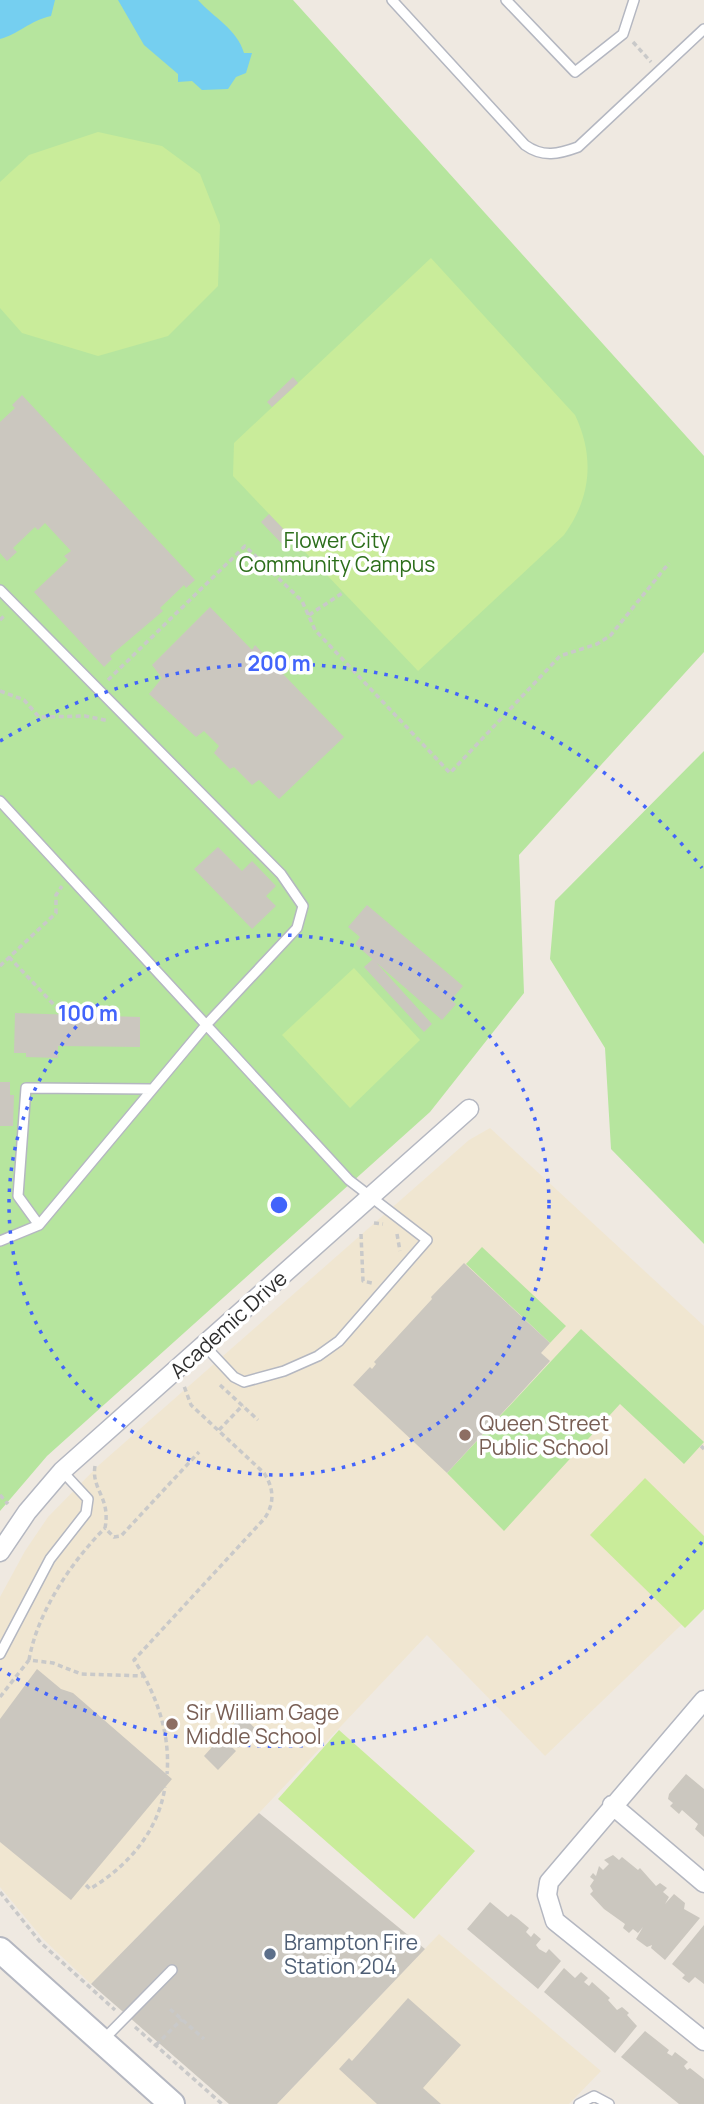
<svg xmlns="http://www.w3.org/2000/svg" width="704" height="2104" font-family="Manrope,sans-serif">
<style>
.education{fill:#f0e6d1}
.green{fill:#b6e59e}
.pitch{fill:#c9ec9a}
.water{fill:#75cff0}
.building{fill:#cbc7bf}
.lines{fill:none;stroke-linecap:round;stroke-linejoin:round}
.lane-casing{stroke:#b4b7c1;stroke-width:12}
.street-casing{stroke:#b4b7c1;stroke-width:21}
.secondary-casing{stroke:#b4b7c1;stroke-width:28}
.path{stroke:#c9c9c9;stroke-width:3.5;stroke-dasharray:5 3.5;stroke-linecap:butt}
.lane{stroke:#fff;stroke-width:9}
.street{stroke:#fff;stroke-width:18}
.secondary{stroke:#fff;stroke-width:24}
.ring{fill:none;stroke:#4264fb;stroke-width:3.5;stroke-dasharray:3.5 7}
.education-dot{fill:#8d6e63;stroke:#fff;stroke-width:2.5}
.service-dot{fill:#5c6f8a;stroke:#fff;stroke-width:2.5}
.labels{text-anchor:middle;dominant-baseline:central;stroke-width:7;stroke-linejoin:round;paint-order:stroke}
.park-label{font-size:21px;fill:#2c6e1b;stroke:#fff}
.street-label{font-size:21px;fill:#2e2e2e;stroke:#fff}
.education-label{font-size:21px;fill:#785e54;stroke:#fff;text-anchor:start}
.service-label{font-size:21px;fill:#4e5e75;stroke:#fff;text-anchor:start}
.centre{fill:#4264fb;stroke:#fff;stroke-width:3.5}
.ring-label{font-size:21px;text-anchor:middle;font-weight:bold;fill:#4264fb;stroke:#fff;stroke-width:7;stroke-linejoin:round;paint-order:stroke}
</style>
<rect width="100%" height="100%" fill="#efe9e1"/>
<!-- education -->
<path class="education" d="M490,1128L704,1326V1603L545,1756L427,1635L259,1813L91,1984L44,1940L0,1887V1597L25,1551L48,1517L99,1465L469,1140Z
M439,1934L601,2071L569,2104H277Z"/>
<!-- green -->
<path class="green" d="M0,0H293L704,456V652L519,855L524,993L430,1112L47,1456L0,1511Z
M704,751V1244L611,1149L605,1048L550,959L555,901Z
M482,1247L566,1326L550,1343L466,1264Z
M581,1329L704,1442L684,1464L620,1404L504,1531L447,1473Z"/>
<!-- pitch -->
<path class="pitch" d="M98,132L162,146L200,174L220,225L218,286L168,336L98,356L22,333L0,308V182L29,155Z
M431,258L575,415C595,457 591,498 564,535L418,671L233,476L234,443Z
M354,968L420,1040L350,1108L282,1035Z
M645,1478L704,1536V1609L685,1628L590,1535Z
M339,1730L475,1851L414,1919L278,1799Z"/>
<!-- water -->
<path class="water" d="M0,0H55L51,16C29,21 19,34 0,39Z
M118,0H198C214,18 237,29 244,53H252L246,73L236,77L228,89L202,90L192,81L178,82V74L144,45Z"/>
<!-- building -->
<path class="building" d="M293,377L298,383L272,407L267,402Z
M22,395L195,580L186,588L184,585L160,608L163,611L110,656L112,659L104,667L34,592L68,560L64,556L71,551L45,523L38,530L35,527L13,548L17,552L7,561L0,553V422L15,408L12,405Z
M269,514L294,540L286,548L261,522Z
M210,607L252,650L255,645L344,737L279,799L259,780L252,785L234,767L230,769L214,753L219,746L204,731L196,737L149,694L162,678L152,665Z
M218,847L242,871L252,861L276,886L266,896L276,906L252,929L194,869Z
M367,905L463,986L451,1000L456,1004L442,1020L355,944L360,937L348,927Z
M373,959L432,1024L424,1032L364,967Z
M15,1013L140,1017V1047L58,1046V1058L26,1057V1053H14Z
M0,1082H10V1095H14L13,1126H0Z
M464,1263L550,1343L541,1353L550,1361L447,1473L353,1385L370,1367L372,1369L376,1364L374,1362L432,1299L431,1297Z
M37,1669L61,1689L73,1693L172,1779L71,1900L0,1842V1719Z
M242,1716L256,1729L238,1748L224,1735Z
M221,1737L236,1751L218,1770L204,1756Z
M686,1774L704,1789V1837L695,1829L698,1824L682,1810L679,1814L670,1806L673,1803L668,1799L669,1794Z
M259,1813L425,1949L277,2104H229L91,1984Z
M613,1855L619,1860L622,1857L638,1870L640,1868L656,1886L660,1883L667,1888L663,1892L669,1897L665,1904L674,1894L685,1903L684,1909L700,1918L665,1960L651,1948L652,1945L647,1947L636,1939L643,1927L638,1933L633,1929L629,1933L623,1928L625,1924L604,1909L590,1894L593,1891L590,1886L594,1880L590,1877L593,1873L596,1876L599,1866L603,1870L609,1864L604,1860Z
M490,1902L508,1917L511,1914L517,1918L529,1928L526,1932L531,1937L534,1933L541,1939L536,1945L539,1949L546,1953L549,1949L561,1961L538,1989L467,1929Z
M704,1925V1984L695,1977L689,1983L682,1978L685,1975L672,1964Z
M564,1968L575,1978L581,1972L588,1978L584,1982L589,1986L592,1982L610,1998L608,2000L617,2010L622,2007L629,2013L627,2015L637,2026L615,2053L544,1992Z
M408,1998L461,2045L423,2088L441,2104H377L339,2069L349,2058L352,2061Z
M645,2031L669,2050L667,2053L672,2056L675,2052L688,2062L684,2066L687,2070L690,2068L704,2079V2104H679L621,2057Z"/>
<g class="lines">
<defs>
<path id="lane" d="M392,0L525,145C543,158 559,154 578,147L704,29
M506,0L575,72L623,34L634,0
M0,590L281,874L303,906L297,928L207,1024L39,1225L0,1241
M0,801L349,1180L427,1240L339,1341L318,1356L284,1371L244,1382L234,1377L204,1345
M39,1225L18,1196L26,1088L152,1089
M0,1654L50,1559L86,1513L88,1499L62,1471
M104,2039L172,1970
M579,2104L594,2096L609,2104"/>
<path id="street" d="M0,1552L27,1512L62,1471L469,1109
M704,1700L549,1882L547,1895L555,1921L704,2041
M612,1805L704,1883"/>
<path id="secondary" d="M0,1950L172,2104"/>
</defs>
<!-- lane casing -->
<use href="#lane" class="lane-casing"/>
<!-- street casing -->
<use href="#street" class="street-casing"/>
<!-- secondary casing -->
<use href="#secondary" class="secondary-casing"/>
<!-- path -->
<path class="path" d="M633,42L651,62
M309,615L344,592
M0,620L4,616
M108,680L245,546L302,601L315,630L450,773L560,656L597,644L610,636L669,563
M0,691L24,700L39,717L85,716L109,721
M9,957L57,1008
M0,966L56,913V895L62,886
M374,1223L383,1224
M361,1234L363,1281L372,1283
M397,1234L400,1251
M220,1385L258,1420
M219,1430L243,1405
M701,1446L704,1449
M95,1466C91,1490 111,1497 105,1528L114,1537L121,1536L199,1452
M0,1495L8,1504
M29,1660C37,1613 71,1562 105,1528
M144,1676L134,1660L264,1519C275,1504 274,1488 264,1473L191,1405L184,1386
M0,1697L29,1660L53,1663L81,1674L144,1676C160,1706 170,1739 167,1774
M86,1885L90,1889C128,1866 158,1832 165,1787
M0,1892L41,1943L115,2010
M170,2009L204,2039
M135,2027L222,2104
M156,2045L182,2019"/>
<!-- lane -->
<use href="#lane" class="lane"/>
<!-- street -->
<use href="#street" class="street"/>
<!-- secondary -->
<use href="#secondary" class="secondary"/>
</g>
<!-- distance rings -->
<g class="ring">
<circle cx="279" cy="1205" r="270"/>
<path d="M702 1542A541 541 0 0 1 0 1669M0 741A541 541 0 0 1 702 868"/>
</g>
<!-- markers -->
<g class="education-dot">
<circle cx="465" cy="1435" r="7"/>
<circle cx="172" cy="1724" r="7"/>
</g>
<circle class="service-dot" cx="270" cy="1954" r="7"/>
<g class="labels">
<!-- park labels -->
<g class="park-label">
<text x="337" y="540">Flower City<tspan x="337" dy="24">Community Campus</tspan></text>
</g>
<!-- street labels -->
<g class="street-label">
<text transform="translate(228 1324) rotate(-42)">Academic Drive</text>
</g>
<!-- education labels -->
<g class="education-label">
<text x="479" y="1423">Queen Street<tspan x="479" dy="24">Public School</tspan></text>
<text x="186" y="1712">Sir William Gage<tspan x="186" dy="24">Middle School</tspan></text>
</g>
<!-- service labels -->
<g class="service-label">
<text x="284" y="1942">Brampton Fire<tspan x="284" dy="24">Station 204</tspan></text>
</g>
</g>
<circle cx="279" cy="1205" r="10" class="centre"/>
<g class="ring-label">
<text x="279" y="671">200 m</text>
<text x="88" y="1021">100 m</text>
</g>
</svg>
